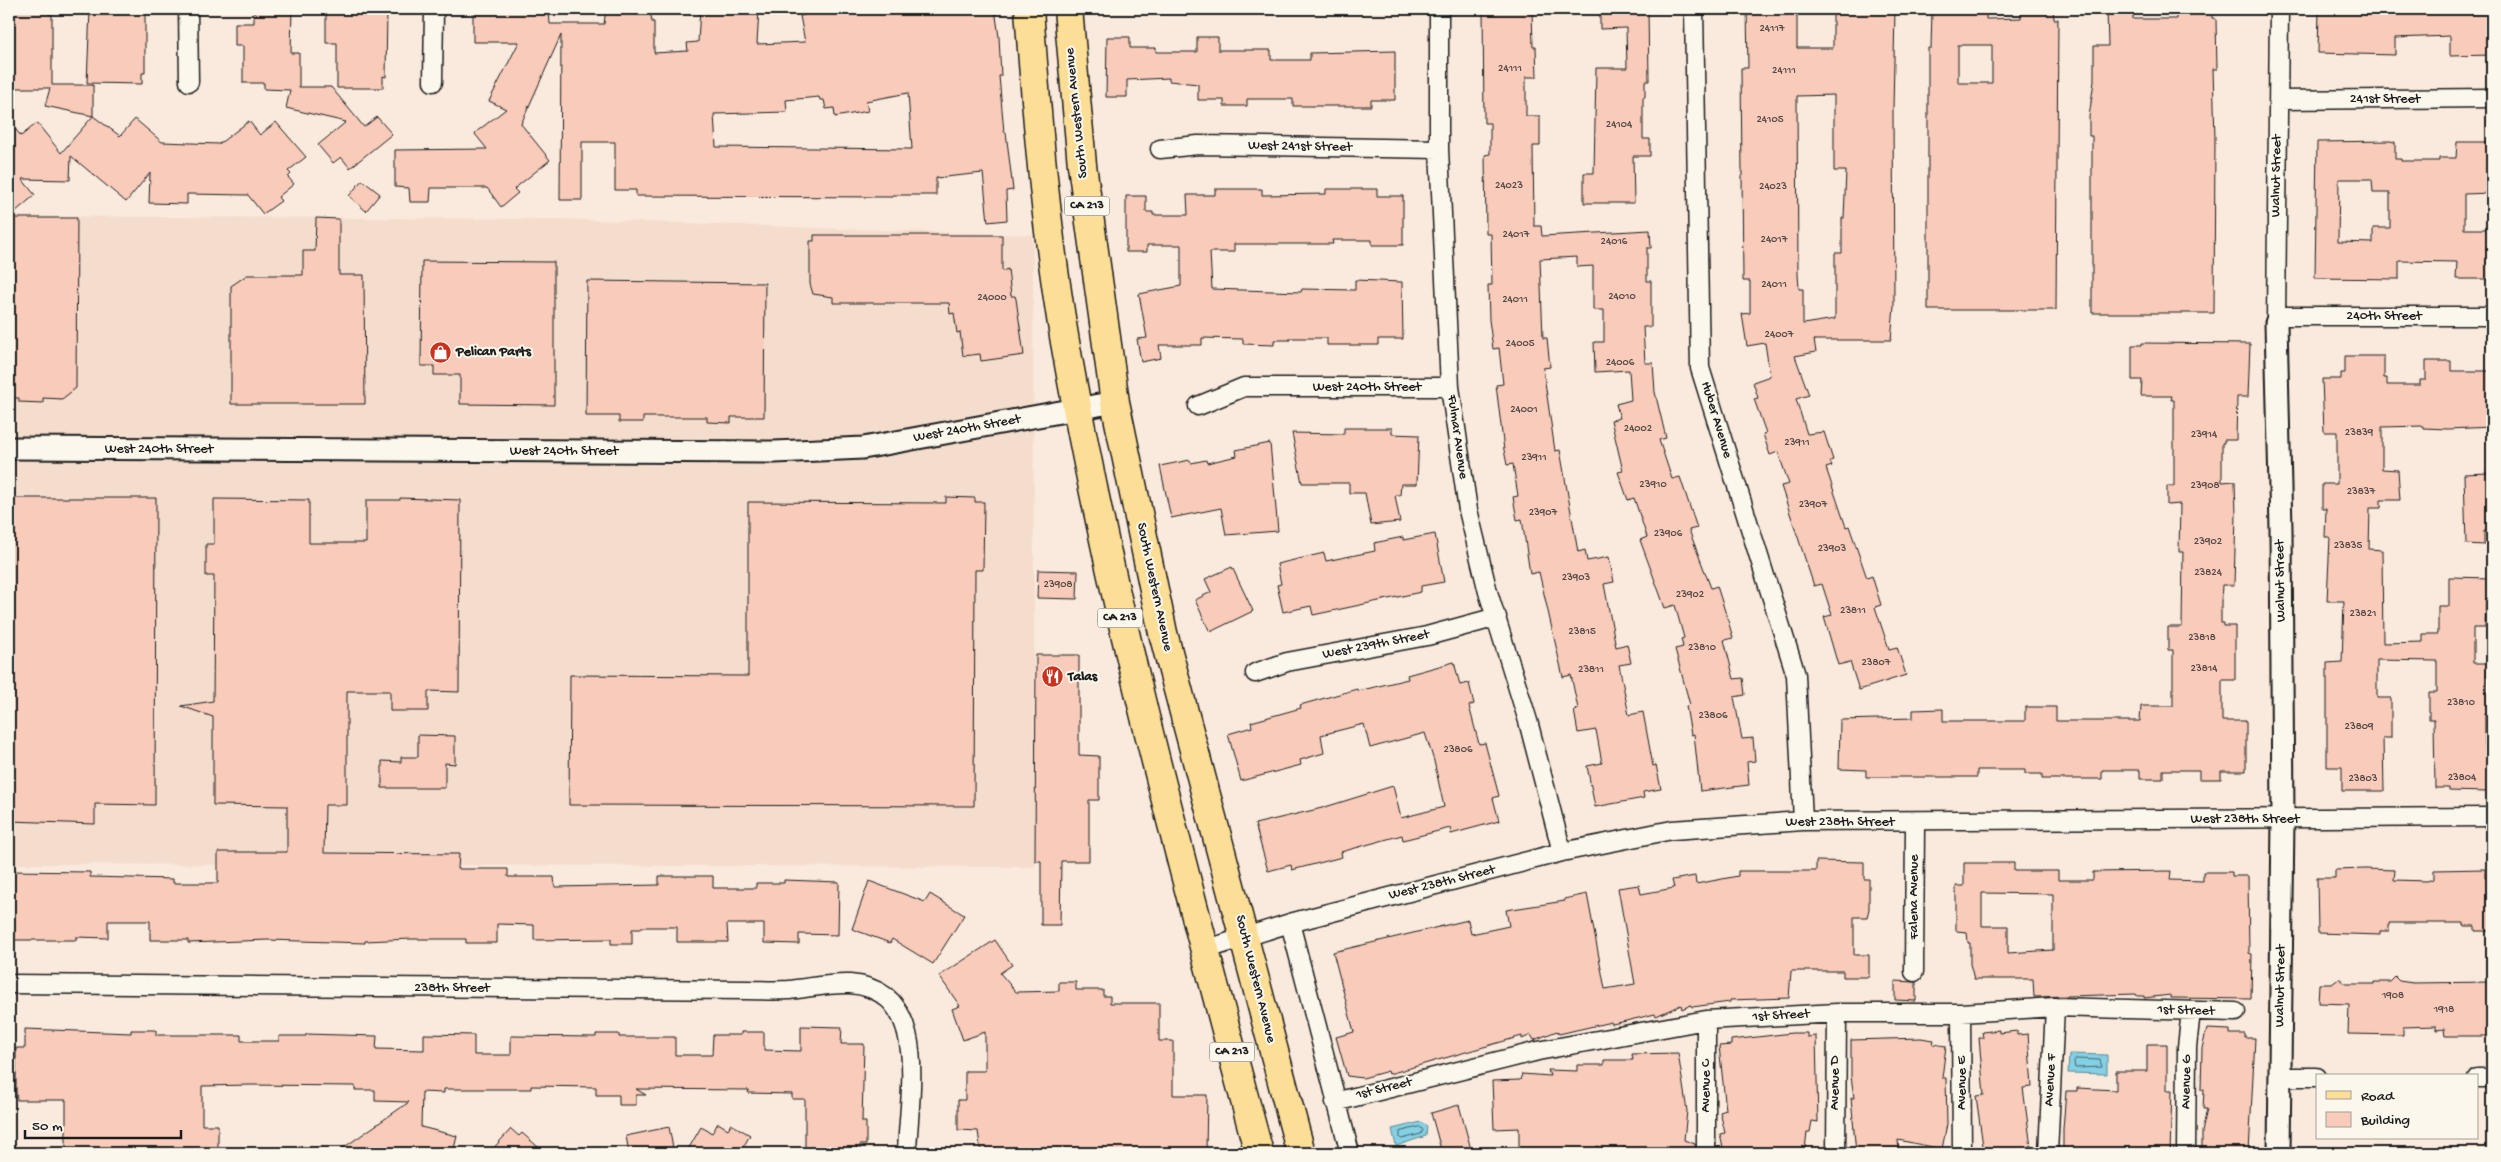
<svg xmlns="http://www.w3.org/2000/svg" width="2501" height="1162" font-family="'Gochi Hand',sans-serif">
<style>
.built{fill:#f5ddce}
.water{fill:#84d0e4;stroke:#5a8894}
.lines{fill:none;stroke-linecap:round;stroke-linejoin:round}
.shore{stroke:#46646c;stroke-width:1}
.building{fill:#f8cbba;stroke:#1c1c1c;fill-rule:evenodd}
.minor-casing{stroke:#1c1c1c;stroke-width:21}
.tertiary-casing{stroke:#1c1c1c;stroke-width:25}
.primary-casing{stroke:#1c1c1c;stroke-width:31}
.minor{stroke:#fbf7ec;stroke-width:18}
.tertiary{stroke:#fbf7ec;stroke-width:21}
.primary{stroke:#fdde96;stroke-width:28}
.labels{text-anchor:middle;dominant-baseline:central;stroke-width:4;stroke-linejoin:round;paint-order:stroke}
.number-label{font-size:11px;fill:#534844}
.shield{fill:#fbf7ec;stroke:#5f5e5a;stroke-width:1}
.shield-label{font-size:12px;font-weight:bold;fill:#1c1c1c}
.street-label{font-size:14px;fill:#1c1c1c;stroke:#fbf7ec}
.poi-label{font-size:14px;font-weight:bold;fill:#1c1c1c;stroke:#fbf7ec;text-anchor:start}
</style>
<rect width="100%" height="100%" fill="#faeadd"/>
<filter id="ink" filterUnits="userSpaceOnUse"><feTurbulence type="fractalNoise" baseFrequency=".02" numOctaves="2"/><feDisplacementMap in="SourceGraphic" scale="10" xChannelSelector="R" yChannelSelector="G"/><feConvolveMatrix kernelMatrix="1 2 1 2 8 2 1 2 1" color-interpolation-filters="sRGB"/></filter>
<g filter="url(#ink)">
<!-- built -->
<path class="built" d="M9,216L559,219L1033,235L1035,867L9,864Z"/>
<!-- water -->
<path class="water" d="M2069,1054L2107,1055V1074L2068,1073Z
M1421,1122L1427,1126L1426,1136L1396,1146L1392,1129Z"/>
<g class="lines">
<!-- shore -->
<path class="shore" d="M2076,1059L2100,1060L2102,1067L2075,1068L2074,1062Z
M1420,1127L1423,1130L1421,1134L1402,1139L1400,1138V1132Z"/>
</g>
<!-- building -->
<path class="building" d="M11,9H48V14H52V85H93V116L120,136L135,119L162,142L219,144L249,121L260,135L276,122L306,157L288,171L291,174L288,177L294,184L278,197L281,201L263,214L248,195L187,194V204L149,203L150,173L126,202L71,156L70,180L22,179L35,195L9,217V121L21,136L37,123L61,153L93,116L45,106L50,88H9V21H11Z
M90,9H145V73H142V84L87,83Z
M254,9H292L291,53H299V87H331L364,127L377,117L392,134L350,168L341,157L333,163L318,145L346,122L286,108L290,90L264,89V83H243V46H235V23H254Z
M326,9H387L386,77L383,76V88H337V43H326Z
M495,9H549L550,24H604L606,9H650L652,22H654V53L688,51L687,43L698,42L700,9H759L757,44L805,42L800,16L808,14L807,9H995L999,37L1001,76H999L1004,132H1006L1013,190L1006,191L1007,220L988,222L983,173L936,178V195H892V197L636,196V190H615V142H582V200H560L561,35L521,124L550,160L514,189L518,193L501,207L487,188H431L430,202H410L409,188L395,187V150L487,149L475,134L476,132L506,109L489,101L519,42H473V12H495ZM908,93L912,149L716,147L714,114L787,112L786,100L819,97L820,100H824L826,109L834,108L835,117L868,111L866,101Z
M1483,9H1532L1533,47H1536L1537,77H1526V116H1540V146H1533L1534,226H1541L1542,236L1650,230L1651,248H1647V281H1651V327H1643L1645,363H1653L1655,392L1666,438L1659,440L1672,479L1680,477L1697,528L1689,530L1711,588L1717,586L1729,624L1733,638L1724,640L1734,679L1743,678L1745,695L1734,697L1742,739L1753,738L1755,761L1747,762L1749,785L1700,791L1694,734L1691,735L1686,706L1690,705L1675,649L1683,647L1681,639L1684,638L1675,605L1665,608L1640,540L1647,537L1634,498L1628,500L1618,472L1623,471L1611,420L1620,418L1616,404L1631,400L1629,370L1595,372L1594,342H1604V310H1593V266L1577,267V257L1540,259L1543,338H1547L1550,367L1543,368L1555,451L1560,450L1578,552L1585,550L1587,561L1609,557L1614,582L1604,584L1616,647L1627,644L1631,663L1619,665L1629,715L1643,712L1653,766L1656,765L1661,789L1643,792L1644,798L1595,807L1587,766L1602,763L1596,730L1578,733L1574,710L1578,709L1571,675L1563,677L1539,572L1530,574L1522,519L1517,520L1513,497L1518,496L1513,464L1507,465L1504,450L1496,385L1503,384L1499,348L1493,349L1489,320L1488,285H1492L1491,234H1486L1485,155L1490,154V123H1484Z
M1600,9H1648L1649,81H1645V97H1643V139H1650V156H1633L1634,203H1584V173H1594L1596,68H1627L1626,28L1600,29Z
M1747,9H1797V48H1833V9H1895L1893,110L1894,307L1891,340H1814L1816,352L1795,356L1809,395L1796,399L1807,434L1824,432L1833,460L1830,461L1832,466L1826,468L1846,527L1849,526L1867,578L1872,576L1881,605L1875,607L1889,649L1897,647L1906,675L1859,690L1850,662L1838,665L1824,617L1832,615L1822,584L1814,586L1781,486L1789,484L1778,452L1770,455L1763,434L1766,433L1754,399L1758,398L1753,382L1770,376L1765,343L1747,346L1742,314L1750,313V281H1743L1741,68H1748ZM1834,95V171H1846L1844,218H1842V253H1835V319L1803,324V289H1799L1798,274L1797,96Z
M1932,9H1969V12H1975V14H1986V19L2021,18V10L2053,9L2054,19H2058L2056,310H1928V48H1931ZM1958,45H1992V83H1958Z
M2107,9H2130V12H2133V19H2176V9H2212V18L2216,19L2217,69H2213L2215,138L2214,313H2092V136H2089V117L2094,81V46H2108Z
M2319,9H2492V55L2450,56V36L2395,38V55L2318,53Z
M1107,37H1130V48H1156V52H1197V37H1218V50H1271V60H1310V53L1395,51V100H1371V106H1293V99H1247V106H1224V100H1198V84L1169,81V78L1127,80V97H1106Z
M2390,141L2395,142V159H2401V161H2439V158H2456L2457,142H2492V193L2464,194V229H2492V279H2456L2457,262L2399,261V279L2315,278L2317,142ZM2339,179H2372L2373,193H2390V228H2373V243L2338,242Z
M362,180L380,194L366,211L349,196Z
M1215,189H1262V195L1326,194V189H1377V196H1403V245H1372V240H1332L1333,244H1234V252H1210L1212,289L1301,292L1302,289L1355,290V280L1402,282L1403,339H1378V345H1327V338H1290V340H1274V345L1243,344V339L1202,338V345H1159L1161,358L1141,362L1137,339L1147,338L1139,294L1181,286V245H1147V252H1126V196H1146V212H1153V215H1188L1187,195H1215Z
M9,218H77L76,388L62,399L43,398V403L19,402V398H9Z
M316,218L339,219V275H364L365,404H231V286L247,275H303V251H315Z
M814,235H1002V271L1008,269L1011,296H1015L1016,299L1024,355L981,361L980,354L963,356L960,332L957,333L954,313L950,314L949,303H833V297L813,294L810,284V241H814Z
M422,261L554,262V405L460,404V375H434V366H421Z
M587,281L765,283L764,417H731V423L707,422V417H643V422H619V416H586Z
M2142,343L2250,344L2248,397H2237L2236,440H2224V443H2222V482L2235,481L2236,515L2234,585H2222L2221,602V623H2224V626H2235V680H2222V721H2246V771H2221V779H2199V770H2163V779H2140V770H2102V779H2042V774H2025V770H1977V777H1866V770L1839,769L1840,720L1913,718V710L1943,709V721H2025V707H2056V721H2140L2141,706H2173V650H2168V627H2182L2183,552H2179L2180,504L2167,505V486H2174V400H2171L2172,396H2141L2142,380H2132V345H2142Z
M2345,356H2384V378H2387V385H2420V380H2426V361H2451V371H2492V427L2448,429L2423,428V426L2382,427V469L2398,470L2400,500H2381V508H2370L2369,549L2382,550L2383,643L2423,642V634H2438V606H2449V577L2492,578V599H2486L2485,628H2473V663H2488L2487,692H2492V714H2485V746H2492V767H2488V792L2449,791V788H2435L2434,719H2429V692H2437V661L2377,660V698H2391V738H2383L2384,791H2342V767H2327V663L2342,662L2344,601H2327L2330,537H2325L2326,509H2322V484H2337V432H2324L2322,379H2341V373H2345Z
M1344,428H1392V434L1419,435L1417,484H1401L1400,495H1395L1400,522L1371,525L1365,493H1349V483H1302L1292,433L1344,434Z
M1270,443L1278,531L1226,535L1221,508L1171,518L1160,466L1190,460L1191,463L1206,460L1207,463L1237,456L1236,450Z
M2489,473L2490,493H2492V531H2484V545L2466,544L2464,474Z
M946,497L975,498V502H984L983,570H975L974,806L569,805L570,675L748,676V502L946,503Z
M9,498H156L155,805L95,804V824L9,821Z
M400,498L460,500L459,692L428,691V711H390V691H347V805H325L324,853L459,854L458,869H508V877H554L555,887L659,885V876H713V888H756V883H784V880L839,882L838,935L799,934V944L764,943V924H727L728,942H677V927H641V929H632V944H611V939L534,940V925L497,924V943H466V939H411L365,941V943L268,940L188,943V940H150V921H108V938L76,937V940H9V871L90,872V877L173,879V883H218V852H287V806L213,805V717L181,706L213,701L214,576H206V544H214V499L309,500V543H366V500H400Z
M1435,534L1444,582L1421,586V592L1313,615L1311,606L1283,612L1277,585L1281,584L1277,564L1324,553L1326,561L1375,551L1374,543L1403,537V540Z
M1232,567L1253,611L1210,632L1195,600L1211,592L1205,579Z
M1038,570L1078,571L1077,599L1037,598Z
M1036,655H1079V755L1099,756V800H1089V861H1061L1060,925H1041V861H1035Z
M1454,662L1460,685L1469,683L1474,704L1469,706L1479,744L1485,743L1499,796L1493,798L1499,821L1451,834L1450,828L1403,840L1402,835L1341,852L1342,857L1292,870L1291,865L1268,871L1255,824L1322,808L1393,786L1401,818L1444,807L1434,761L1425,733L1370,748L1364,724L1321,735L1324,753L1300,760L1301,765L1241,781L1228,734L1252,727L1251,722L1301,708L1300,705L1357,689L1358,691L1408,679L1407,675Z
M418,735L455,736V764L445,763V788H382V761L401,762V757H418Z
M1816,861L1864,862V879H1869V909L1867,917H1854V955H1869V977H1843V971H1791L1789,998L1730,1000V1002L1692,1007L1691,1005L1682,1009L1681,1005L1656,1016L1655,1014L1622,1022L1612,1024L1611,1022L1559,1034L1557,1031L1534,1040L1531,1035L1522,1039V1036L1389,1074L1388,1071L1363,1078L1347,1076L1336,1037L1354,1032L1333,952L1468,920L1471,934L1509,926L1506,910L1565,901L1564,899L1587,894L1605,989L1635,984L1618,888L1639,885L1641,894L1674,888L1672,880L1695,876L1696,884L1738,876V871H1816Z
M1964,863H2014V871H2058V880H2093V872L2171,871L2170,880L2203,881V872H2232V876H2248L2249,953L2252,954L2251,999L2171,998V995L2144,998V996H2137L2136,994L2034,997L2033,979H1974L1970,964V943H1968L1967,932L1956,931V886H1964ZM1982,893L2053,894V950L2008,953V926H1982Z
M2365,869L2395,870L2394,880L2427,881L2434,879V870L2485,869V877L2492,878V931H2475V926H2464V923H2389V931H2380V935L2318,933L2317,878H2335V870Z
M869,881L925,902L930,894L964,915L933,964L892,939L890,943L852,929Z
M995,940L1012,965L1000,973L1016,992L1059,991V982H1076V990H1103V996H1110V1003H1159V1041H1173V1095H1207L1206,1153H981L978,1131L958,1130V1100H965V1071H985V1032L963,1040L952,1009L960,1006L939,976Z
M2395,977L2399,981L2413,983L2492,982V1036H2445L2444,1029L2436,1030V1026L2403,1027V1035L2348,1034L2349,1004L2318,1003L2319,984H2332L2340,978L2345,984H2374V982H2390Z
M1895,981L1916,982V1001L1895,1000Z
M801,1026L842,1027L841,1044H864L862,1122H866V1145H860V1153H805V1099H792V1094L748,1093L749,1090L636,1089L646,1095H636V1105H619V1095H596V1087L531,1086V1089H444V1093L422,1092L421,1127L457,1136L453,1153H414L401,1150L395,1153H336L409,1102L375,1101V1090H355V1086L250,1085L202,1086V1125H218V1153H66V1100H17L16,1091V1048H25V1029L131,1033V1030H156V1035H241V1041H279V1036H306V1034L377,1036L376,1049L424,1050V1034L474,1035V1055H511V1036L596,1037V1034H619V1037H675V1055H712L713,1035H741V1032H764V1050L801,1051Z
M2207,1029L2230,1030V1034H2245V1038H2255L2249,1152L2202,1151V1132L2207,1109H2203L2204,1090H2201L2202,1048Z
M1999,1030V1033L2017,1031V1035L2028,1034L2032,1087L2023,1088L2031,1147L2024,1148V1153H1984L1976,1096L1984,1095L1979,1038H1983L1982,1032Z
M1792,1033H1807V1037L1816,1036L1818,1122L1812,1121L1810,1132H1807L1805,1149H1800V1153L1768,1150L1769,1153H1724L1720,1134L1725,1133L1720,1112L1726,1110L1719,1046L1731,1045V1040Z
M1921,1038L1934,1040L1933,1044L1946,1046L1942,1078H1946L1947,1124L1942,1149L1898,1140L1899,1152L1856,1153L1851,1098H1854L1851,1076V1040Z
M2147,1044H2167V1090H2172L2170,1153H2066V1149L2063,1148V1129L2066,1091H2077V1088L2116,1090V1071H2147Z
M1678,1053L1687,1111L1684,1140L1695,1144V1153H1641L1623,1147L1621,1153H1617L1597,1146L1595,1153H1519V1128L1494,1129L1492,1081L1520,1080L1522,1074L1550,1076L1548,1070L1577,1071V1065H1604V1060H1633L1632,1054Z
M1459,1105L1472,1153H1442L1431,1113Z
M718,1123L728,1129L731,1124L750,1135L740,1153H686L701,1127L712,1133Z
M669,1127L674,1153H629L626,1136Z
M511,1129L519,1136L522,1133L545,1153H489Z"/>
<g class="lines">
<defs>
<path id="minor" d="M188,9L189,82
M1439,9V149L1450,387L1468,510L1488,592L1528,721L1562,852
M1694,9L1700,368L1796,675L1803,821
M433,82L434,9
M2278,100L2492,98
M1160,149L1198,145L1439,149
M2276,316H2492
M2276,323L2279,9
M1198,406L1244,387H1450
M1255,673L1287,662L1427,636L1497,617
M1290,923L1350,1153
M1204,950L1290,923L1562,852L1672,830L1803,821L2492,817
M1914,972L1915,822
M9,984L747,990C761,990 775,991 789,990C809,988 829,983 850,984C933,990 908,1098 907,1153
M1961,1013L1962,1153
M1706,1020V1153
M2280,1077H2317
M2477,1078H2492
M1335,1102L1538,1051L1706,1020L1837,1013H1961L2055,1007L2236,1012
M1836,1153L1837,1013
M2048,1153L2055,1007
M2186,1153L2187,1047L2191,1011"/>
<path id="tertiary" d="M2276,323L2281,529L2283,819L2279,1153
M9,448L775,452L863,448L1115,402"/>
<path id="primary" d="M1029,9C1037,120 1046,232 1065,342C1113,616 1187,884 1259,1153
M1068,9L1082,165L1115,402L1163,633L1301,1153"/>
</defs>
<!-- minor casing -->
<use href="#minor" class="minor-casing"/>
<!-- tertiary casing -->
<use href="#tertiary" class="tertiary-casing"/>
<!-- primary casing -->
<use href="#primary" class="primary-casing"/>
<!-- minor -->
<use href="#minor" class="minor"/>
<!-- tertiary -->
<use href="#tertiary" class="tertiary"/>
<!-- primary -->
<use href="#primary" class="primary"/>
</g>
</g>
<!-- icons -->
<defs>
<symbol id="shop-disc" viewBox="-11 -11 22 22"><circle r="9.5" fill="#c8321e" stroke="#fbf7ec"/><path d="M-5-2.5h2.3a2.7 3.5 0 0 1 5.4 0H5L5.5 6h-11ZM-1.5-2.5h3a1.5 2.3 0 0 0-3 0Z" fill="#fff"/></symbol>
<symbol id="restaurant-disc" viewBox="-11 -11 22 22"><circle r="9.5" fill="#c8321e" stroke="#fbf7ec"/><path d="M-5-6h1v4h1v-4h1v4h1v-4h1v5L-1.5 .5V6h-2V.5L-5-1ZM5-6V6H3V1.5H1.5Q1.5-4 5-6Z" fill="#fff"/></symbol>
</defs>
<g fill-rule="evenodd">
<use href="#shop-disc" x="428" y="340" width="25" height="25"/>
<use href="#restaurant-disc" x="1040" y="664" width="25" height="25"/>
</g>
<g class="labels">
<!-- number labels -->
<g class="number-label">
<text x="1772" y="29">24117</text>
<text x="1510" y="69">24111</text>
<text x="1784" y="71">24111</text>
<text x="1770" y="120">24105</text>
<text x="1619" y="125">24104</text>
<text x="1509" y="186">24023</text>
<text x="1773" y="187">24023</text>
<text x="1516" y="235">24017</text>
<text x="1774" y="240">24017</text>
<text x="1614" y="242">24016</text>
<text x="1774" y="285">24011</text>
<text x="1622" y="297">24010</text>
<text x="992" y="298">24000</text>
<text x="1515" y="300">24011</text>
<text x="1779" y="335">24007</text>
<text x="1520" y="344">24005</text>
<text x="1620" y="363">24006</text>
<text x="1524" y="410">24001</text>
<text x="1638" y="429">24002</text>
<text x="2359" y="433">23839</text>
<text x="2204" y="435">23914</text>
<text x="1797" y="443">23911</text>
<text x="1534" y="458">23911</text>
<text x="1653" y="485">23910</text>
<text x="2205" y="486">23908</text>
<text x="2361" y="492">23837</text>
<text x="1813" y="505">23907</text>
<text x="1543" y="513">23907</text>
<text x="1668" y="534">23906</text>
<text x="2208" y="542">23902</text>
<text x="2348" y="546">23835</text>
<text x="1832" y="549">23903</text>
<text x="2208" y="573">23824</text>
<text x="1576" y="578">23903</text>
<text x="1058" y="585">23908</text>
<text x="1690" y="595">23902</text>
<text x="1853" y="611">23811</text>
<text x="2363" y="614">23821</text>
<text x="1582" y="632">23815</text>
<text x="2202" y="638">23818</text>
<text x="1702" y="648">23810</text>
<text x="1876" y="663">23807</text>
<text x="2204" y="669">23814</text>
<text x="1591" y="670">23811</text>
<text x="2461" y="703">23810</text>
<text x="1713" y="716">23806</text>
<text x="2359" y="727">23809</text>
<text x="1458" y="750">23806</text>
<text x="2462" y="778">23804</text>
<text x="2363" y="779">23803</text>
<text x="2393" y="996">1908</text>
<text x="2444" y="1010">1918</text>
</g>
<!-- shield labels -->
<g class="shield">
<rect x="1064.5" y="196.5" width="45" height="19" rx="4"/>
<rect x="1097.5" y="608.5" width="45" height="19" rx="4"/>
<rect x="1209.5" y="1042.5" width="45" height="19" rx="4"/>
</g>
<g class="shield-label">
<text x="1087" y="206">CA 213</text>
<text x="1120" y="618">CA 213</text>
<text x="1232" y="1052">CA 213</text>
</g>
<!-- street labels -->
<g class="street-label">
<text x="2385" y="99">241st Street</text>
<text transform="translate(1077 113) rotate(-96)">South Western Avenue</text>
<text transform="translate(1300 147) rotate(1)">West 241st Street</text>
<text transform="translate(2277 176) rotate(-89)">Walnut Street</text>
<text x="2384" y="316">240th Street</text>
<text x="1367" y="387">West 240th Street</text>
<text transform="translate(1716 420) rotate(73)">Huber Avenue</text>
<text transform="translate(967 429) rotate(-10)">West 240th Street</text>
<text transform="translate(1457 437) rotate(82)">Fulmar Avenue</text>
<text x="159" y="449">West 240th Street</text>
<text x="564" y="451">West 240th Street</text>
<text transform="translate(2281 581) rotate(-91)">Walnut Street</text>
<text transform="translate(1154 587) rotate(78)">South Western Avenue</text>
<text transform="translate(1376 645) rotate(-11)">West 239th Street</text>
<text x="2245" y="819">West 238th Street</text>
<text x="1840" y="822">West 238th Street</text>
<text transform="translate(1442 883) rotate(-14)">West 238th Street</text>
<text transform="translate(1914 897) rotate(-90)">Falena Avenue</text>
<text transform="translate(1255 979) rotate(76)">South Western Avenue</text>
<text transform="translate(2281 986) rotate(-89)">Walnut Street</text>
<text x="452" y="988">238th Street</text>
<text transform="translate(2186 1011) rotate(2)">1st Street</text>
<text transform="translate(1781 1016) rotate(-3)">1st Street</text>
<text transform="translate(2051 1080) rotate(-87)">Avenue F</text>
<text transform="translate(2187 1082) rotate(-89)">Avenue G</text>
<text transform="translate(1835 1083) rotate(-90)">Avenue D</text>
<text transform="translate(1962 1083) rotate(-90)">Avenue E</text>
<text transform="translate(1706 1086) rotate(-90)">Avenue C</text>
<text transform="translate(1384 1089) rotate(-14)">1st Street</text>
</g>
<!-- poi labels -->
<g class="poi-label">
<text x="456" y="352">Pelican Parts</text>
<text x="1068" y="677">Talas</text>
</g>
</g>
<!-- margin -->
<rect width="2501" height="1162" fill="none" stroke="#fbf7ec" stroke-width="30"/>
<rect x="15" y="15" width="2471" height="1132" fill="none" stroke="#1c1c1c" stroke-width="2" filter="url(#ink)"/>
<!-- legend -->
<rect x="2316" y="1074" width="162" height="65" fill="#fbf7ec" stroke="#a29f99"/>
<rect x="2326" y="1091" width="25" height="8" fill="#fdde96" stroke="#a29f99"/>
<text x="2361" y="1100" font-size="15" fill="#1c1c1c">Road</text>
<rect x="2326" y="1112" width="25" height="15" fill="#f8cbba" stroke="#a29f99"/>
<text x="2361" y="1124" font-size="15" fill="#1c1c1c">Building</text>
<!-- scale -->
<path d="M25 1130v8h156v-8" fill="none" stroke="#1c1c1c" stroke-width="2.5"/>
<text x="32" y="1130" font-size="15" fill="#1c1c1c" stroke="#fbf7ec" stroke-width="4" paint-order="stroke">50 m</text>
</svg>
